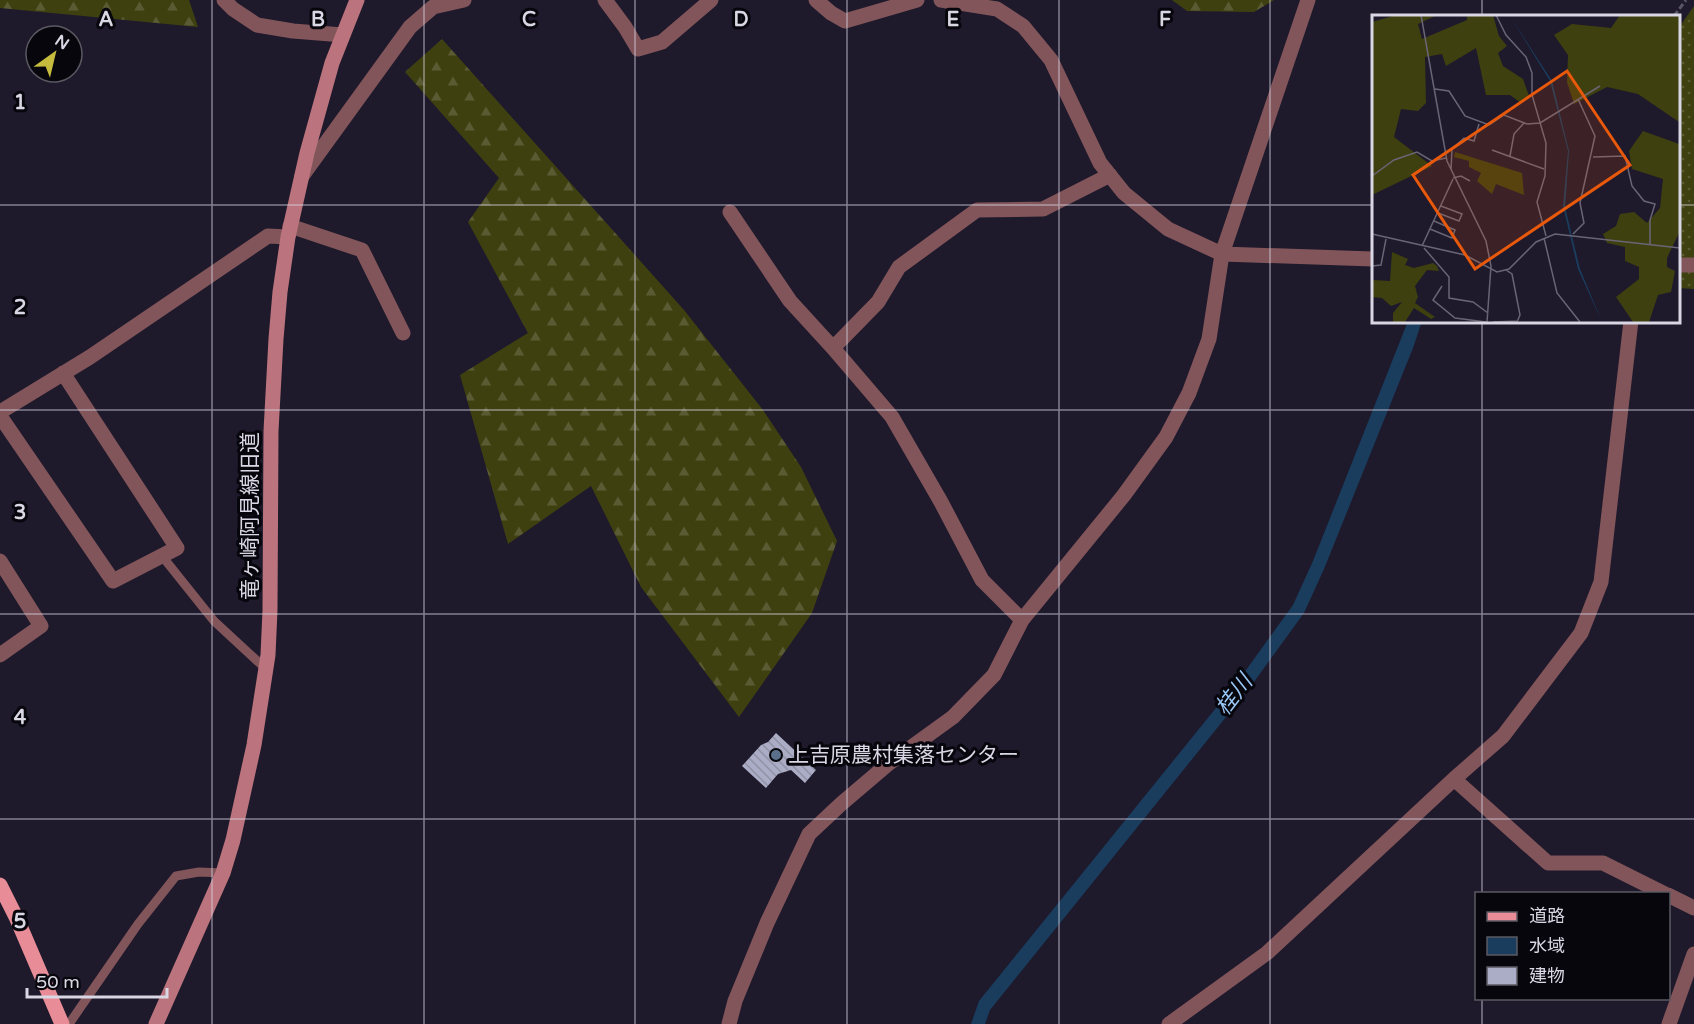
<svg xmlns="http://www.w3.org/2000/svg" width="1694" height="1024" font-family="'Varela Round','Noto Sans JP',sans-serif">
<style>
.forest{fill:url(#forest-firs)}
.park{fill:url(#park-dots)}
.water{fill:#1a3d5e}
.building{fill:url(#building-back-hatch)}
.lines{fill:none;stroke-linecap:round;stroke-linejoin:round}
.path{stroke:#595565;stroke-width:3;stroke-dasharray:6 3;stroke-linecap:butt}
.lane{stroke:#81555a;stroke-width:9}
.street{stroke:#81555a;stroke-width:15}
.secondary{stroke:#bb747d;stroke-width:15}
.primary{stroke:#e88d98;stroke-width:15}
.grid{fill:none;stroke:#d9d7e3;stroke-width:1.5;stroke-opacity:0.55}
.service-dot{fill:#5c6f8a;stroke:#07060d;stroke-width:2}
.labels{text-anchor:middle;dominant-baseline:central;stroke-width:6;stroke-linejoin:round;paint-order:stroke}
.street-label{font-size:21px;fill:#d9d7e3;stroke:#07060d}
.poi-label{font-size:21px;fill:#d9d7e3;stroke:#07060d;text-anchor:start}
.water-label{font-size:22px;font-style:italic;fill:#99c6f4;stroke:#07060d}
.inset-road{fill:none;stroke:#696575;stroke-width:1.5}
.view{fill:#e8590c;fill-opacity:0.15;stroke:#e8590c;stroke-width:3}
.inset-edge{fill:none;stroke:#d9d7e3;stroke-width:3}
.grid-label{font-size:20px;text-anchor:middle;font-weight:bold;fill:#d9d7e3;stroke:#07060d;stroke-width:6;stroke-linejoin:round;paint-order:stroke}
</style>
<defs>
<pattern id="forest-firs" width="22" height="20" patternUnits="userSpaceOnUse" patternTransform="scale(1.5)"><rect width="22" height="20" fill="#3f4010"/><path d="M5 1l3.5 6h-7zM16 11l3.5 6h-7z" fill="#5a5b33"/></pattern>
<pattern id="park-dots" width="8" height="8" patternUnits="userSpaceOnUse" patternTransform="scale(1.5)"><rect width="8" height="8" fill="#3f4010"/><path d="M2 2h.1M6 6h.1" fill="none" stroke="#5a5b33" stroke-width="1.8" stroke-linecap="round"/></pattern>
<pattern id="building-back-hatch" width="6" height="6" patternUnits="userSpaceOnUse" patternTransform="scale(1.5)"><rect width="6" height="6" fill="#aaadc5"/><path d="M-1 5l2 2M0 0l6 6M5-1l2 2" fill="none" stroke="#9092a5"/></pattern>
</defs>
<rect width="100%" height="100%" fill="#1e192b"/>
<!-- forest -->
<path class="forest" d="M0,0H189L198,27L0,8Z
M1172,0H1274L1254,12L1187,11Z
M442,39L684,310L763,410L801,467L837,541L812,613L739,717L641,587L591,486L508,544L460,375L528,333L468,222L499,178L405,72Z"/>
<!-- park -->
<path class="park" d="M1694,6V289L1678,288V29Z"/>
<!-- water -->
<path class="water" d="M1408,321H1422L1413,348L1324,569L1304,613L1251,686L990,1010L985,1024H971L979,1001L1241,677L1293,605L1313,561Z"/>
<!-- building -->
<path class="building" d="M776,733L816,770L805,783L791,770L778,774L766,788L742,766L761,745L768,742Z"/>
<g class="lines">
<!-- path -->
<path class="path" d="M1674,16L1686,0"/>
<!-- lane -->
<path class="lane" d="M162,556L214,621L266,669
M69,1024L138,924L176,876L199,872L223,873"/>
<!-- street -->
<path class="street" d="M224,0L233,9L257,25L293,31L343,35
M605,0L625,27L638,49L662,42L711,0
M816,0L831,13L845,21L917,0
M941,0L997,9L1023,26L1051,60L1100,163L1124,193L1168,229L1222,254L1373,259
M302,176L410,27L433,7L464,0
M730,212L790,301L833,348L892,417L941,502L982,580L1022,620
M290,226L362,250L403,333
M1678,265H1694
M833,348L878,302L899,267L977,210L1043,209L1110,175
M0,412L90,357L268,236L288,237
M0,416L113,581L177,548L63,373
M0,561L41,626L0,655
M1454,779L1548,863H1603L1665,894
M1668,895L1694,908
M729,1024L735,1001L767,923L809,834L841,804L888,764L953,717L994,675L1022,620L1124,495L1166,437L1189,393L1209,339L1222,254L1308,0
M1169,1024L1267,953L1454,779L1503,736L1581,633L1601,582L1631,321
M1669,1024L1694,954"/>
<!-- secondary -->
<path class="secondary" d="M156,1024L223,873L233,840L254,745L268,655L270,610L271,431L276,339L280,292L288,237L307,153L332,63L357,0"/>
<!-- primary -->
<path class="primary" d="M0,885L17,919L62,1024"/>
</g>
<!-- grid -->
<path class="grid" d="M212,0V1024M424,0V1024M635,0V1024M847,0V1024M1059,0V1024M1270,0V1024M1482,0V16M0,205H1373M1678,205H1694M1482,321V894M0,410H1694M0,614H1694M0,819H1694M1482,998V1024"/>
<!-- markers -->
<circle class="service-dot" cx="776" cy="755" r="6"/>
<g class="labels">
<!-- street labels -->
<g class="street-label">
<text transform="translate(250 516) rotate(-90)">竜ヶ崎阿見線旧道</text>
</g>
<!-- poi labels -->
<g class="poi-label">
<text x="788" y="755">上吉原農村集落センター</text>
</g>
<!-- water labels -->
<g class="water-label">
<text transform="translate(1234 695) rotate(-52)">桂川</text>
</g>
</g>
<!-- overview -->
<g transform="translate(1372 15)">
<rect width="308" height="308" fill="#1e192b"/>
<path d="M24,0H65L46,9L50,24L95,5V0H121L127,21L135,31L126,38L131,51L151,64L157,81L149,88L138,80H114L104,33L74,51L70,39L53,42L54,88L46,96L29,94L22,122L60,151L0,180V7ZM271,116L307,129V218L295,243V252L303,256L299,277L286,280L277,307H261L244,282L267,264V252L253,246V232L235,228L231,219L244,211L248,199L262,197L275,208L288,193L291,164L260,154L257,136ZM83,137L150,158L152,180L124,169L120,179L105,166L109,158L97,152V146L82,142ZM20,237L36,244L33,250L42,253L61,248L65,251L67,256L55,255L43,271L46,282L43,288L63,302L59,304L42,293L33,307H21V298L30,287L19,291L10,283L0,282V265L18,266Z" fill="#3f4010"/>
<path d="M248,0H307V107L266,79L235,72L202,89L195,67L196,40L182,20L200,9L239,13Z" fill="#3f4010"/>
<path d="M138,1L180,66L197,136L193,192L208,254L230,307L206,254L191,191L196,136L178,66Z" fill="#1a3d5e"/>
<path class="inset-road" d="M49,0L75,146L114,226L119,251L115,307M124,0L134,20L154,42L160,58V80L174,128L173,161L165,187L174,221M63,74L77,76L93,101L117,110L132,100L155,109L168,108L228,71M120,135L172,154M138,141L142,119L152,108M221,142L253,141L260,171L272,186L283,189L278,205V230M79,155L80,134L92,123L102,126L107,109M0,161L22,145L45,137L60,146L74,143M81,163L89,161L98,166M66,198L87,206L90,199L69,191M58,214L80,223L83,215L62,206M0,219L93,240L125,257L137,254L164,227L183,219L308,233M201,219L212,208L208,188L223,121L206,84M172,223L185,278L208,307M50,231L81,164M52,233L77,262V283L101,287L116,298M0,251L9,250L14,224M134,255L140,259L148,300L145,307M70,271L61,285L83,303L114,307M121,307L146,306"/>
<path class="view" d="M195,56L258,150L103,254L41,160Z"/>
<rect width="308" height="308" class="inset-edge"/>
</g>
<g class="grid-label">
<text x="106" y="26">A</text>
<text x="318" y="26">B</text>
<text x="529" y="26">C</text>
<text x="741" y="26">D</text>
<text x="953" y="26">E</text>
<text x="1165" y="26">F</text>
<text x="20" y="109">1</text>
<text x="20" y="314">2</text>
<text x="20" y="519">3</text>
<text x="20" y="724">4</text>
<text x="20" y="928">5</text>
</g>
<!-- legend -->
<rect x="1475" y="892" width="195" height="108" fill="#07060d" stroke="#5b5a63" stroke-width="1.5"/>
<rect x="1487" y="912" width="30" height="9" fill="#e88d98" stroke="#5b5a63" stroke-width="1.5"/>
<text x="1529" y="922" font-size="18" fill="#d9d7e3">道路</text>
<rect x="1487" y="937" width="30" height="18" fill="#1a3d5e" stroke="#5b5a63" stroke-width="1.5"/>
<text x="1529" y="952" font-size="18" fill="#d9d7e3">水域</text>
<rect x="1487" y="967" width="30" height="18" fill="#aaadc5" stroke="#5b5a63" stroke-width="1.5"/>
<text x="1529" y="982" font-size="18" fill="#d9d7e3">建物</text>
<!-- north arrow -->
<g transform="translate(54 54) rotate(34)"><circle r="28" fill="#07060d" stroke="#5b5a63" stroke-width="1.5"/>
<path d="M0-4.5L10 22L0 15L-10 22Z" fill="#c5bc3d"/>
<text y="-9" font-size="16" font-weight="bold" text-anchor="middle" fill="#d9d7e3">N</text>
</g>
<!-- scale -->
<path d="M27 988v9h140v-9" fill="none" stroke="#d9d7e3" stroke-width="3"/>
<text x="36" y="988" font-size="18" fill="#d9d7e3" stroke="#07060d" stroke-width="4.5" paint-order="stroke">50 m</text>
</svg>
